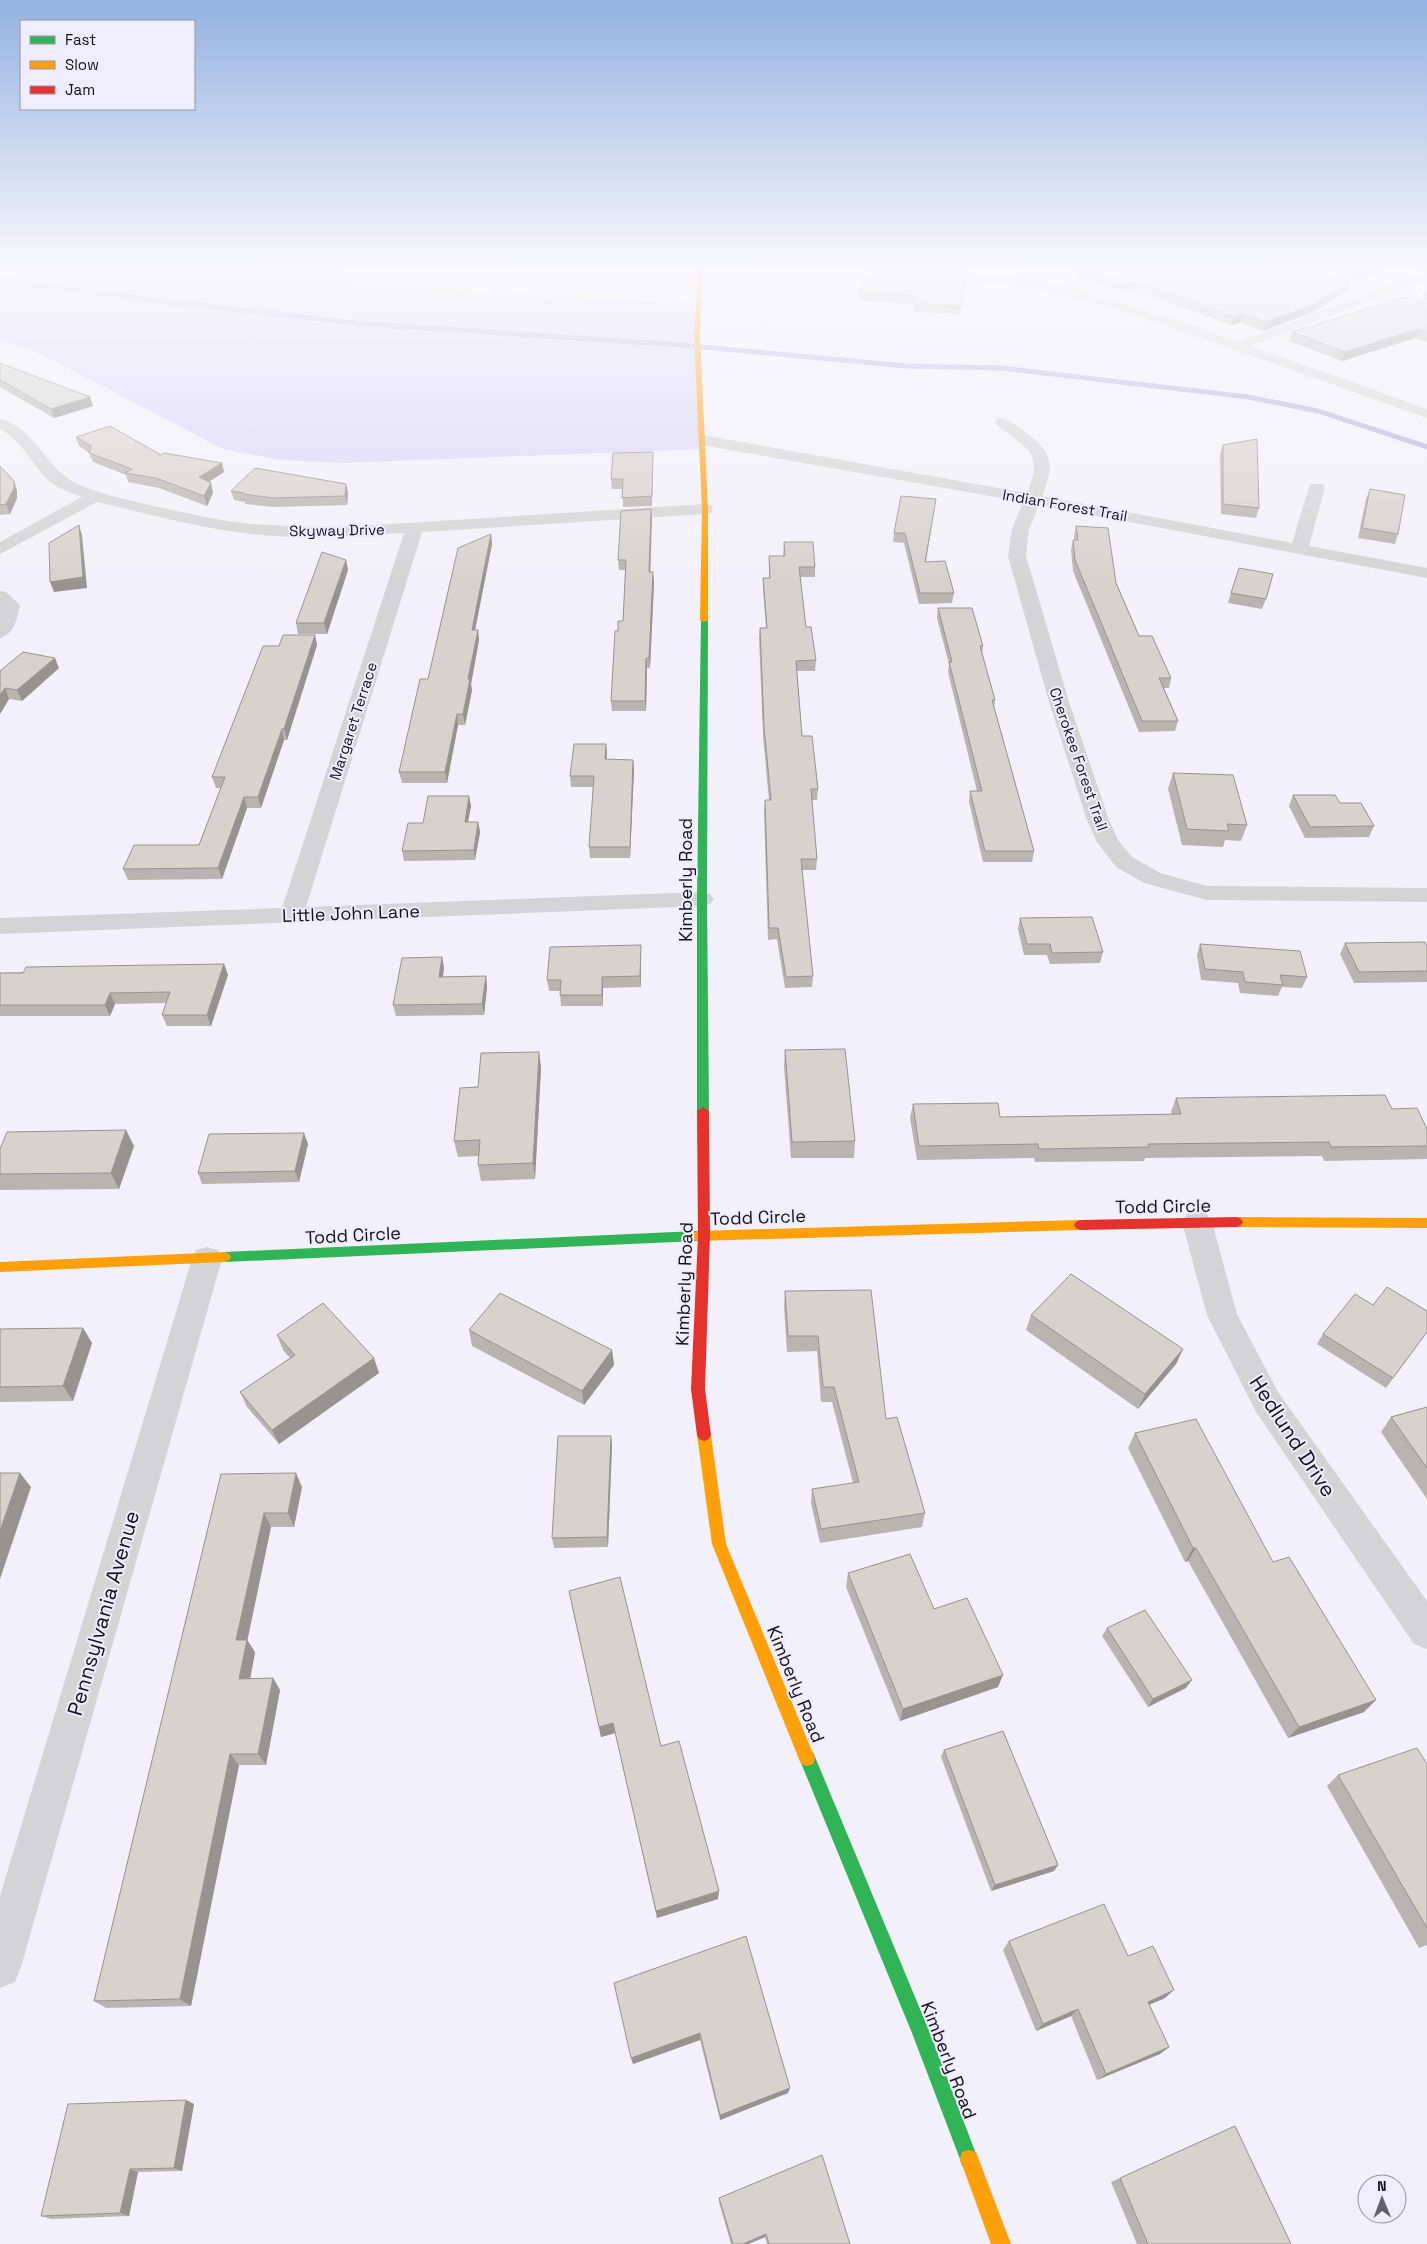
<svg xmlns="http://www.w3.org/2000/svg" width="1427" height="2244" font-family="'Space Grotesk',sans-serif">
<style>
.green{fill:#dad4f6}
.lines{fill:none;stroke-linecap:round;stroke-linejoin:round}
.stream{stroke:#b5aed6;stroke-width:5}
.street{fill:#d4d4d6;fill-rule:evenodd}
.fast{fill:#30b455;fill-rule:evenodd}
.slow{fill:#ff9f0a;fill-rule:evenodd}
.jam{fill:#e5322d;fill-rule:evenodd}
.wall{fill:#b7b5af}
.shaded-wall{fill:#95948f}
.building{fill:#d5d3cc;stroke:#95948f}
.labels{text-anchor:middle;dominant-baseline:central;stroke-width:4;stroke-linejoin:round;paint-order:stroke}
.far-street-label{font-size:15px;fill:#13111b;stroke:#efecfe}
.street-label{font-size:18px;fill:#13111b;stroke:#efecfe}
.near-street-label{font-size:21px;fill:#13111b;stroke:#efecfe}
</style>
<rect width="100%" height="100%" fill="#f2f0fa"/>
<!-- green -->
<path class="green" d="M0,269H342L357,287L699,304L703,449L342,463L280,460L223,449L35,351L0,340Z"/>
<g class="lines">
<!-- stream -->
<path class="stream" d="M0,280L159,301L367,324L681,345L906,366L1001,368L1248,397L1318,411L1427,447"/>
<!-- street -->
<path class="street" d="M916,269H951L1037,281L1096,295L1169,317L1238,342L1417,275L1421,269H1427L1425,281L1250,346L1427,409V418L1159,323L1087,301L1037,289L922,273Z
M1002,418C1011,420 1018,427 1025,432C1053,452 1055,465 1042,496L1292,543L1309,487L1311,484H1323L1325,487L1309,546L1427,568V578L1039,505L1029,529L1026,556L1069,702L1109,820L1118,840L1132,857L1160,873L1207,886L1427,888V902L1207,900L1144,883L1116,867L1097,842L1087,820L1049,702L1008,556L1012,529L1023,502L702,445L697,443L694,440L697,437L702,435L1027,493C1045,451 1026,449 997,425L995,422L997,419Z
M0,419C35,427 45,468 76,483C99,494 124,499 149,505C183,512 218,521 253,524C288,527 324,527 359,526L705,504L711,505L713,509L711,513L705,514L422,532L306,907L702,892L710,894L714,899L710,904L702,906L0,934V918L282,908L404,533C353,536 302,540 251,534C199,528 148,514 97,502L0,554V542L82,497C69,492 54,487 45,477C29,460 22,441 0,429Z
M0,591L6,592L20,605C17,618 15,634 0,638Z
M1197,1210L1207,1214L1212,1222L1237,1314L1278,1392L1427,1601V1649L1414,1644L1256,1412L1207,1315L1182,1222L1187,1214Z
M207,1247L218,1250L222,1259L21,1967L15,1982L0,1988V1896L192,1259L196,1250Z"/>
<!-- fast -->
<path class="fast" d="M701,618L708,620L707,899L709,1111L703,1115L697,1111V899Z
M697,1231L701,1233L703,1236L701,1239L697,1241L225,1262L221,1260L219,1257L221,1254L225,1252Z
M807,1750L813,1752L930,2033L978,2159L976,2166L969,2168L962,2166L960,2159L912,2033L799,1758L801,1752Z"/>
<!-- slow -->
<path class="slow" d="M698,269H703L700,335L708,509V620L704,622L700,620L702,509L694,335Z
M1237,1217L1427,1218V1228L1237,1227L1233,1225L1231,1222L1233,1219Z
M1080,1220L1084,1222L1086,1225L1084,1228L1080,1230L697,1241L693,1239L691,1236L693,1233L697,1231Z
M225,1252L229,1254L231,1257L229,1260L225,1262L0,1272V1262Z
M704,1429L709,1431L711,1435L726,1544L815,1758L813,1764L807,1766L801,1764L712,1544L697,1435L699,1431Z
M969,2150L976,2152L1011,2244H991L960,2159L962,2152Z"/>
<!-- jam -->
<path class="jam" d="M703,1107L709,1111L710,1236L705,1389L711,1435L709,1439L704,1441L699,1439L697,1435L691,1389L698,1236L697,1111Z
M1237,1217L1241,1219L1243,1222L1241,1225L1237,1227L1080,1230L1076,1228L1074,1225L1076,1222L1080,1220Z"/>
</g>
<!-- wall -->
<path class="wall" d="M1077,269L1350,282L1348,290L1313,312L1263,331L1241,322L1231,325L1145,294L1142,295L1076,278Z
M1319,269H1382L1362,282Z
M966,273L960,314L914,312V304L859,300V291Z
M1427,290V301L1421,299L1424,291Z
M1427,303V342L1415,338L1342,361L1289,341L1292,332Z
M0,363L93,406L54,418L0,387Z
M76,437L161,455L222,463L224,472L209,482L211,483L213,493L207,506L159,488L128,482L126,475L93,462L89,453L79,446Z
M1223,445L1259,508L1256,518L1221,514L1220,454Z
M653,452L652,506L623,507V489H612L611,479Z
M0,466L14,481L17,491V498L10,514L0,515Z
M346,484L348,493L347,505L275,507L245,504V502L234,500L231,491Z
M1370,489L1398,534L1395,544L1358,538L1366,499Z
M936,499L926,562L954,593L952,603L919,604L904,543L893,542L894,533Z
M651,509L650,572L654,582L650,668H647L646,711H612L611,701L618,631L623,621L626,570H619L618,560Z
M1076,526L1116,583L1139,636L1171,678L1169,688H1164L1178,721L1175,731L1139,732L1073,571L1071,550L1073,540H1074V536Z
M491,534L492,544L475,630H478L479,640L471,684L472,690L465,725H458L447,783H402L399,772L428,679Z
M784,542L815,567V577H800L806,627L816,660L815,671H797L802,736L818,789L817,800H812L817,859L816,870H802L813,976L812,987L785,988L777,939L768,940L764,811L765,800H769L763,736L759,638L760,628H766L763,588V578H769V556H783Z
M346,560L348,570L327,634H298L296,623Z
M1231,593L1266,599L1262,609L1228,603Z
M938,608L983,646L982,654L995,700L994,707L1034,851L1032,862H983L969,802L970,791H977L948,672L949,664L937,618Z
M315,635L317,645L287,740H284L261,808H247L222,879L128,880L123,869L199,845L221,788H216L212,777L279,646Z
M59,668L22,701L9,699L0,714V671Z
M606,744L607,759L633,760L634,770L630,858H590L589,847L594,787H571L570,776Z
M1173,773L1247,825L1241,841L1225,840L1223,847L1182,845L1168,789Z
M1293,795L1340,803L1374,826L1369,837L1305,838L1289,806Z
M469,796L471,806L468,822H478L480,832L475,860L404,861L402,851L423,823Z
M1020,918L1103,952L1100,963L1050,964L1047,955H1024L1018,929Z
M1345,943L1427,946V982L1354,983L1340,954Z
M1200,944L1307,977L1302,988L1282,987L1278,996L1240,993L1238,983L1201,980L1197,955Z
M641,956V987L603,988V1006H561L560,991H549L547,980Z
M442,957L444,968L443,977L486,976L487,987L484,1015L396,1016L393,1005Z
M224,964L228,975L211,1026H167L162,1015L166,1003L115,1004L110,1016H0V973Z
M785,1050L855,1141L854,1158H791L784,1066Z
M539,1052L541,1068L535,1179L481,1181L478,1165L479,1156L458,1157L454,1141L478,1087Z
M1176,1098L1392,1109L1427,1129V1159L1324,1161L1322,1156L1145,1158L1144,1161L1035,1162L1034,1158L917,1160L910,1118L913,1104L1000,1117L1172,1114L1171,1112Z
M126,1130L134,1146L119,1189L0,1190V1149Z
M308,1144L299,1182L202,1184L198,1173Z
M785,1291L886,1419L925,1513L922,1527L820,1543L811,1503L812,1489L853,1483L832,1402H821L817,1351L787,1352L784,1306Z
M1373,1305L1427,1332L1386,1388L1317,1344L1323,1334Z
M1031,1315L1183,1349L1176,1364L1138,1409L1026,1330Z
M83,1328L92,1343L73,1401L0,1402V1329Z
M469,1330L612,1350L614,1365L584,1405L472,1346Z
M277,1335L379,1373L279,1444L247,1407L240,1392L290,1358L283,1350Z
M1427,1407V1499L1381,1432L1391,1417Z
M1135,1433L1364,1712L1288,1738L1188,1561L1185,1562L1128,1448Z
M612,1445L608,1547L554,1548L552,1538Z
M221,1474L302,1487L294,1527H271L247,1640L255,1652L250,1679L273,1678L280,1690L266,1765H239L191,2006L106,2008L94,2001Z
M848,1573L934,1609L998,1687L900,1721L846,1587Z
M571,1602L661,1746L718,1899L657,1918L615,1733L601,1737Z
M1107,1628L1186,1688L1148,1707L1102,1636Z
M944,1750L1054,1871L991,1891L941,1757Z
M1427,1764V1945L1419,1948L1327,1786L1338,1775Z
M746,1936L788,2093L720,2120L700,2040L633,2064Z
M1009,1941L1128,1956L1165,1998L1149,2005L1169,2047L1160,2054L1097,2080L1071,2016L1036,2031L1003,1950Z
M186,2100L194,2104L182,2171L138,2172L129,2216L51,2219L41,2216Z
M1235,2126L1291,2244H1137L1111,2182Z
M719,2198L850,2244H767L765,2237L748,2244H731L719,2202Z"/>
<!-- shaded-wall -->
<path class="shaded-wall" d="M1371,269H1382L1362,282L1364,274Z
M1350,282L1348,290L1313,312L1263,331L1266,322Z
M1147,286L1145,294L1142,295L1144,287Z
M1243,313L1241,322L1231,325L1234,317Z
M1418,329L1415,338L1342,361L1345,352Z
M90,397L93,406L54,418L51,409Z
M222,463L224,472L202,486L199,477Z
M14,481L17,491V498L10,514L6,504Z
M211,483L213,493L207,506L204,496Z
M346,484L348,493L347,505L345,496Z
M651,509L652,519L650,582L649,572Z
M79,525L82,535L87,588L54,592L50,582Z
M491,534L492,544L473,640L472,630Z
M346,560L348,570L327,634L324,623Z
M653,572L654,582L650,668L649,658Z
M478,630L479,640L471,684L472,690L465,725L463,714L468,679Z
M315,635L317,645L287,740L284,729Z
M55,658L59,668L22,701L17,690Z
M646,658L647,668L646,711L645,701Z
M5,688L9,699L0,714V695Z
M457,714L458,725L447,783L445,772Z
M282,729L284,740L261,808L258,797Z
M606,744L607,754L605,770V759Z
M633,760L634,770L630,858V847Z
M469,796L471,806L466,832L465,822Z
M244,797L247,808L222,879L218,868Z
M478,822L480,832L475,860L474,850Z
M641,945V987L640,976Z
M442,957L444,968L441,988L439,977Z
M224,964L228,975L211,1026L207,1015Z
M486,976L487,987L484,1015L482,1004Z
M602,977L603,988V1006L602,995Z
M110,993L115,1004L110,1016L105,1005Z
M539,1052L541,1068L535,1179L533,1163Z
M126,1130L134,1146L119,1189L111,1173Z
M304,1133L308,1144L299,1182L295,1171Z
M83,1328L92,1343L73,1401L63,1386Z
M1183,1349L1176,1364L1138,1409L1145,1394Z
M612,1350L614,1365L584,1405L582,1391Z
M374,1358L379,1373L279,1444L272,1430Z
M611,1436L612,1445L608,1547L607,1537Z
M20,1473L31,1487L0,1579V1531Z
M296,1473L302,1487L294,1527L288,1513Z
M264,1513L271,1527L245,1652L236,1640Z
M1193,1548H1196L1188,1561L1185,1562Z
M247,1640L255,1652L248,1691L239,1679Z
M1003,1675L998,1687L900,1721L903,1709Z
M273,1678L280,1690L266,1765L258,1754Z
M1192,1680L1186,1688L1148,1707L1153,1699Z
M1376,1700L1364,1712L1288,1738L1299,1727Z
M613,1723L615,1733L601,1737L599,1727Z
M230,1754L239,1765L191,2006L180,1999Z
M1058,1865L1054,1871L991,1891L995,1885Z
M719,1891L718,1899L657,1918L656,1911Z
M1174,1990L1165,1998L1139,2009L1148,2002Z
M1078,2009L1071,2016L1036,2031L1043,2024Z
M700,2033V2040L633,2064L631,2058Z
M1169,2047L1160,2054L1097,2080L1106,2074Z
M790,2088L788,2093L720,2120V2115Z
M186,2100L194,2104L182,2171L174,2168Z
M130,2169L138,2172L129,2216L120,2213Z
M766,2234L765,2237L748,2244H743Z"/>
<!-- building -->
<path class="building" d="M870,269H940L966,273L961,306L914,304L916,296L859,291Z
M1077,269H1307L1350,282L1315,304L1266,322L1243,313L1234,317L1147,286L1144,287Z
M1349,269H1371L1364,274Z
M1405,297L1427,303V332L1418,329L1345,352L1292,332Z
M0,363L90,397L51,409L0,380Z
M110,426L161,455L164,453L222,463L199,477L211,483L204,496L156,478L125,473L132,469L89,453L91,446L76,437Z
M1257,439L1259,508L1223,504V445Z
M653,452L652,496L622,498L623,479H611L613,453Z
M0,466L14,481V488L6,504L0,505Z
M255,468L346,484L345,496L273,498L243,494L244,493L231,491Z
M1370,489L1405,495L1398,534L1362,528Z
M901,496L936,499L925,562L945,561L954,593H920L905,533H894Z
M651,509L649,572H653L649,658H646L645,701H611L615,631H618V621H623L626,560H618L621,511Z
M79,525L83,577L50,582L49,543Z
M1076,526L1108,528L1116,583L1139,636H1152L1171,678H1159L1178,721H1142L1075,560L1073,540H1078Z
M491,534L472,630H478L468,679H470L463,714H457L445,772H399L420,679H428L458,548Z
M784,542H813L815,567H799L806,627H811L816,660L796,661L802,736H812L818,789H811L817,859H801L813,976L786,977L778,928H769L765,800H771L764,726L760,628H767L763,578H770L769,556H785Z
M322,552L346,560L324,623H296Z
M1239,568L1273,574L1266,599L1231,593Z
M938,608H972L983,646H980L995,700H992L1034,851H985L970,791H982L949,662H952Z
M283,635H315L284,729H282L258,797H244L218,868L123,869L134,845H199L225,777H212L263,646H279Z
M23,652L55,658L17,690L5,688L0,695V671Z
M574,744H606L605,759L633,760L630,847H589L594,776H570Z
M1173,773L1233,775L1247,825L1227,824L1229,831L1187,829Z
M1293,795H1335L1340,803H1361L1374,826L1310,827Z
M428,796H469L465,822H478L474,850L402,851L408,823H423Z
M1092,917L1103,952L1052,953L1050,944H1027L1020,918Z
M1425,942L1427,946V971L1359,972L1345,943Z
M1200,944L1300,951L1307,977L1280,975L1283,985L1245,982L1243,972L1205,969Z
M641,945L640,976L602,977V995H560L561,980H547L550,947Z
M442,957L439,977L486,976L482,1004L393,1005L402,958Z
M224,964L207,1015H162L170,992L110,993L105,1005H0V973H23L26,967Z
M845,1049L855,1141L792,1142L785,1050Z
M539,1052L533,1163L478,1165L480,1140L454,1141L460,1088L478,1087L481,1053Z
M1385,1095L1392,1109L1417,1108L1427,1129V1146L1331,1147L1329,1142L1148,1144L1149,1147L1039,1149L1038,1144L919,1146L913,1104L998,1103L1000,1117L1181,1114L1176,1098Z
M126,1130L111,1173L0,1174V1149L7,1132Z
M304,1133L295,1171L198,1173L209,1134Z
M1071,1274L1183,1349L1145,1394L1031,1315Z
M1387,1287L1427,1311V1332L1393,1378L1323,1334L1355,1294L1373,1305Z
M871,1290L886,1419L897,1417L925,1513L821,1529L812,1489L859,1482L834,1387H823L818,1336H788L785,1291Z
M500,1293L612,1350L582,1391L469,1330Z
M323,1303L374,1358L272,1430L240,1392L295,1355L277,1335Z
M83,1328L63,1386L0,1387V1329Z
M1427,1407V1468L1391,1417Z
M1196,1419L1273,1562L1289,1557L1376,1700L1299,1727L1196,1548H1193L1135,1433Z
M558,1436H611L607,1537L552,1538Z
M0,1473H20L0,1531Z
M296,1473L288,1513H264L236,1640H247L239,1679L273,1678L258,1754H230L180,1999L94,2001L221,1474Z
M910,1554L934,1609L967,1598L1003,1675L903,1709L848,1573Z
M620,1577L661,1746L679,1741L719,1891L656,1911L613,1723L599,1727L569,1591Z
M1145,1610L1192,1680L1153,1699L1107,1628Z
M1003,1731L1058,1865L995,1885L944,1750Z
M1417,1748L1427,1764V1928L1338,1775Z
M1104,1904L1128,1956L1153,1946L1174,1990L1148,2002L1169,2047L1106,2074L1078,2009L1043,2024L1009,1941Z
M746,1936L790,2088L720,2115L700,2033L631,2058L614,1983Z
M186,2100L174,2168L130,2169L120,2213L41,2216L68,2104Z
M1235,2126L1291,2244H1148L1120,2178Z
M822,2155L850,2244H769L766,2234L743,2244H733L719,2198Z"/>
<!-- sky -->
<linearGradient id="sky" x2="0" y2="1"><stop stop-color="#93b2e1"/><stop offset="0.46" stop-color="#f9f8fd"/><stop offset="1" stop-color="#f9f8fd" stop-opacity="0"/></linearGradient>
<rect width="1427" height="583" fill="url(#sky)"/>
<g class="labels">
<!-- far-street labels -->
<g class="far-street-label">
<text transform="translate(1065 505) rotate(10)">Indian Forest Trail</text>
<text transform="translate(337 530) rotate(-1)">Skyway Drive</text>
<text transform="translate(353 721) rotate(-72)">Margaret Terrace</text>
<text transform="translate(1079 759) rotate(71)">Cherokee Forest Trail</text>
</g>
<!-- street labels -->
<g class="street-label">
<text transform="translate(685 880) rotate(-90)">Kimberly Road</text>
<text transform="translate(351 913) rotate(-2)">Little John Lane</text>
<text transform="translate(1163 1206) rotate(-1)">Todd Circle</text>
<text transform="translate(758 1217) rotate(-2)">Todd Circle</text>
<text transform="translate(353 1235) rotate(-3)">Todd Circle</text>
<text transform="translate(684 1284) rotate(-88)">Kimberly Road</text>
<text transform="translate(796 1684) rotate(68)">Kimberly Road</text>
<text transform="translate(949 2060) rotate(69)">Kimberly Road</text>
</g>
<!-- near-street labels -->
<g class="near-street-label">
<text transform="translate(1293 1436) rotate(57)">Hedlund Drive</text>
<text transform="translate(103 1613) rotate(-74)">Pennsylvania Avenue</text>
</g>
</g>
<!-- legend -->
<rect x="20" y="20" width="175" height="90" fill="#efecfe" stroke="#9794a3"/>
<rect x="30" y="36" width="25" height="8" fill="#30b455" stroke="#9794a3"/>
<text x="65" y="45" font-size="15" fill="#13111b">Fast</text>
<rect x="30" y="61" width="25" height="8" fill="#ff9f0a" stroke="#9794a3"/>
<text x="65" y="70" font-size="15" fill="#13111b">Slow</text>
<rect x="30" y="86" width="25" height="8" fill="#e5322d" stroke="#9794a3"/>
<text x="65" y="95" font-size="15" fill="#13111b">Jam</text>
<!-- north arrow -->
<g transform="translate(1382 2199) rotate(359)"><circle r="24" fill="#efecfe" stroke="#9794a3"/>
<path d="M0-4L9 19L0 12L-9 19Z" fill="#615f69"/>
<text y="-8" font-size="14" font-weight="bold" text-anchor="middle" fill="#13111b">N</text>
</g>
</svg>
